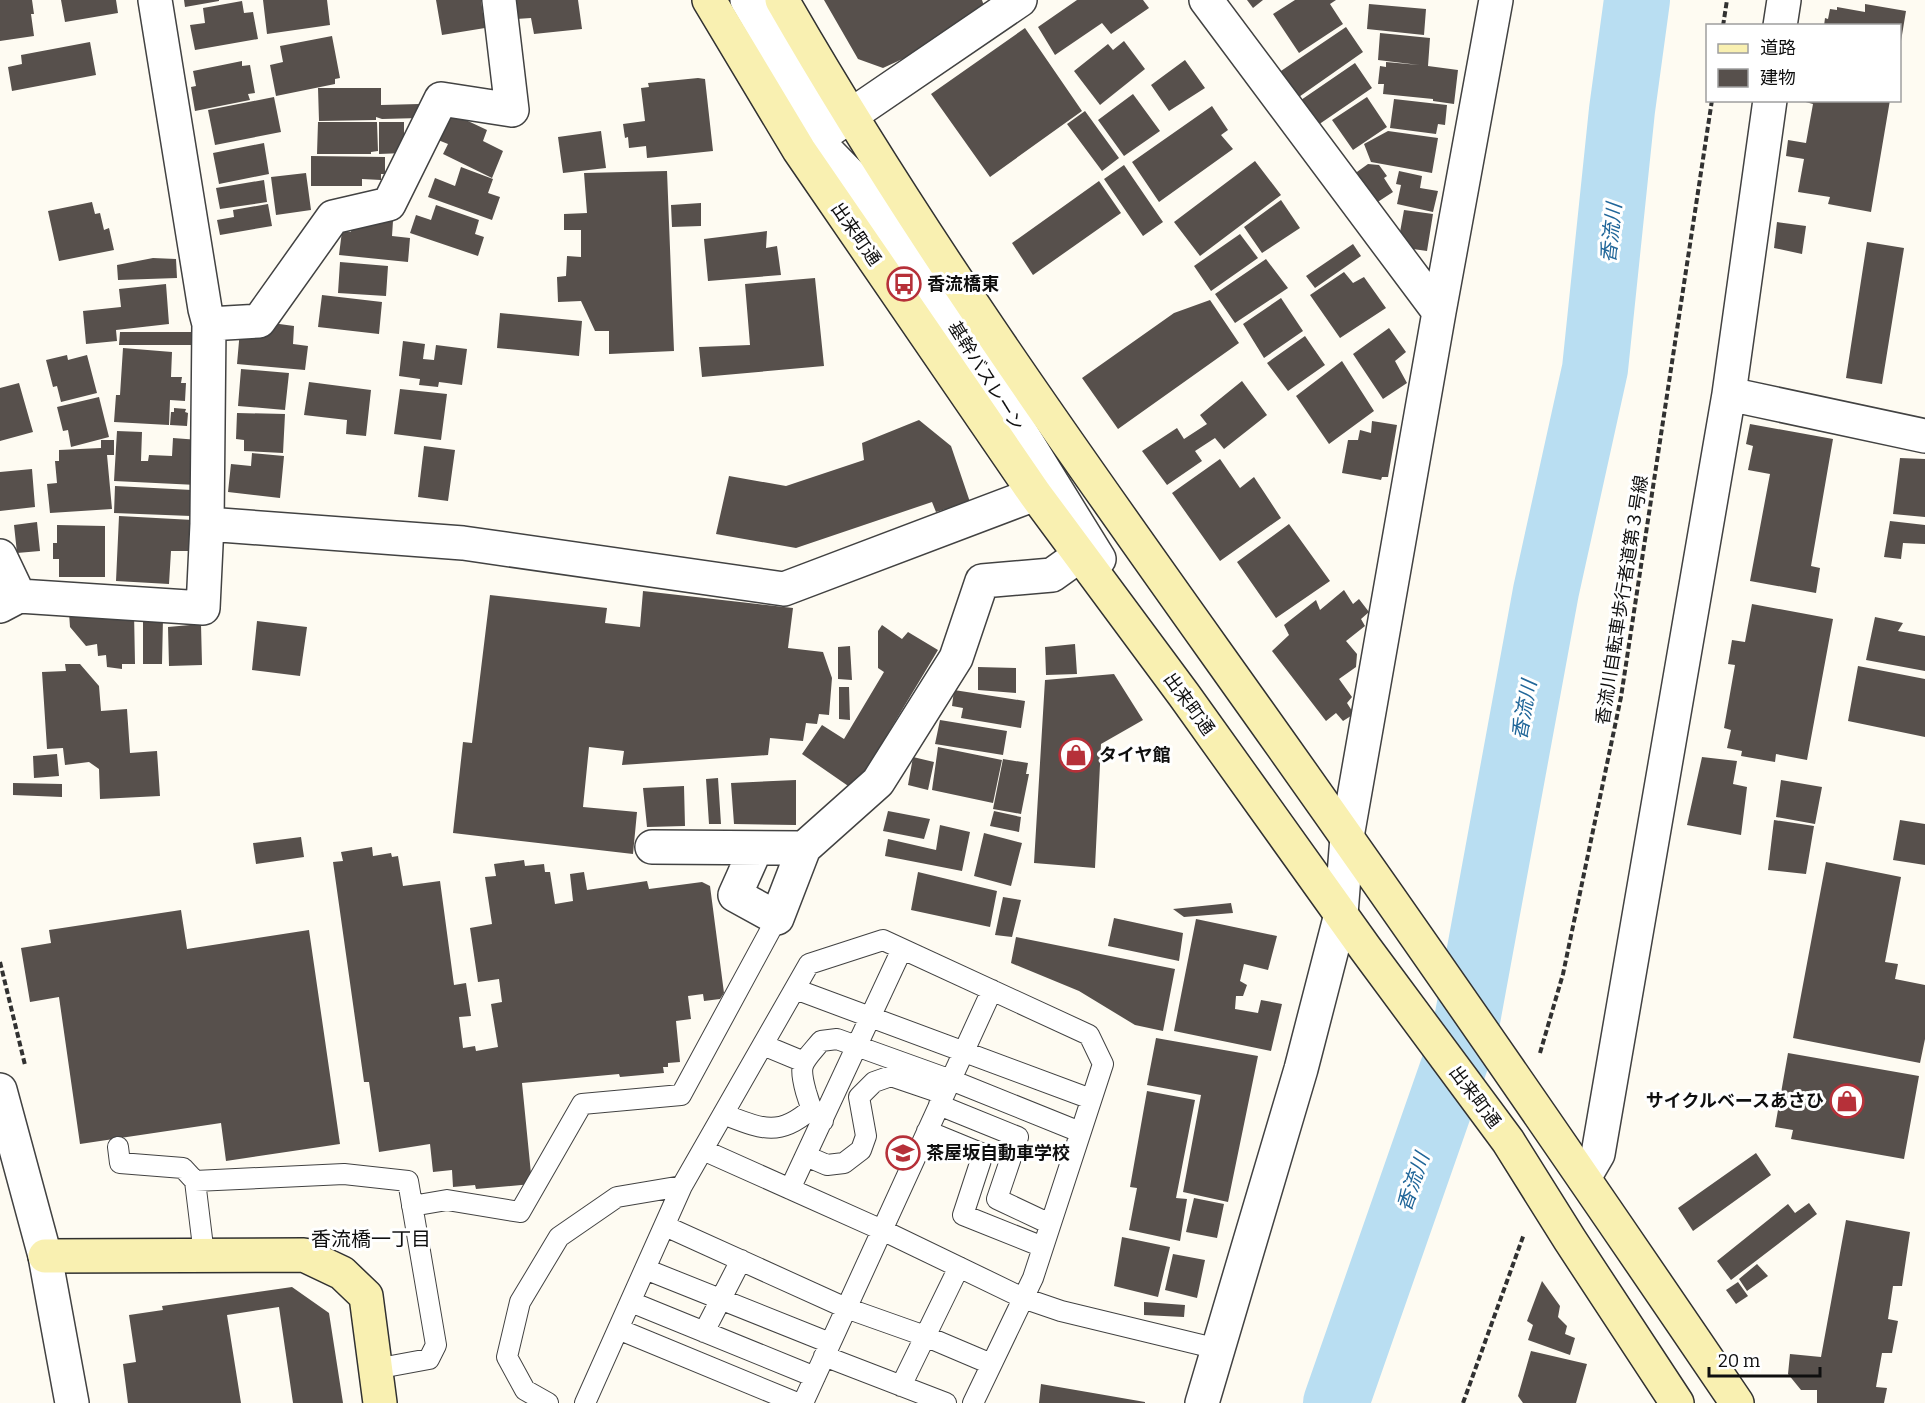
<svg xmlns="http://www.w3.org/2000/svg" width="1925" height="1403" font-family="Bitter,'Noto Sans JP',serif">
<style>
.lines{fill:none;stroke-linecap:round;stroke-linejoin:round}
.river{stroke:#b9def2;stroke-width:66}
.building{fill:#57504c}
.lane-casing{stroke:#424242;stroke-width:22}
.street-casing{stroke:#424242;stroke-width:36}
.secondary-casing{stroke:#313131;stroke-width:36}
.path{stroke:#313131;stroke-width:4;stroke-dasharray:6 3;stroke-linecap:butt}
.lane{stroke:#fff;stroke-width:20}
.street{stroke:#fff;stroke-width:33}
.secondary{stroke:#f9f0b1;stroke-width:33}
.labels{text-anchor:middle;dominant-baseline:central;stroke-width:6;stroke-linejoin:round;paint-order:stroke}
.street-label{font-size:18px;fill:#0f0f0f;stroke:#fff}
.poi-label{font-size:18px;font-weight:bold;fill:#0f0f0f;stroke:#fff;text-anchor:start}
.water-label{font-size:20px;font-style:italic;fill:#206699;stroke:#fff}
.neighbourhood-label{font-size:20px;fill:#0f0f0f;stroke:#fff}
</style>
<rect width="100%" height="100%" fill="#fefbf2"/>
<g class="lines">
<!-- river -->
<path class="river" d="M1336,1403L1464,1037L1546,591L1595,369L1622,110L1637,0"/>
</g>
<!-- building -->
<path class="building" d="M0,0H32L34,14H31L34,36L0,41Z
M61,0H116L118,13L65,22Z
M184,0H219V1L185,7Z
M263,0H327L330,25L267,34Z
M436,0H481L485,28L442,35Z
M514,0H578L582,29L534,34L531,18L516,19Z
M824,0H982L984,6L924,49L883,68L858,59Z
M1077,0H1143L1149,8L1111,34L1102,23L1055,55L1038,27Z
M1247,0H1263L1253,8Z
M1295,0H1336L1330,4L1343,24L1299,53L1273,14Z
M242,1L244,13L253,12L258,39L195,50L190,25L205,23L203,8Z
M1369,4L1426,9L1424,35L1367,29Z
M1865,4L1906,11L1901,41L1900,26H1824L1825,18L1828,19L1830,9L1837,10V7L1865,12Z
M1346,27L1363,52L1296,99L1278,73Z
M1025,28L1082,111L990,177L931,94Z
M1380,33L1430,38L1428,66L1458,70L1454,104L1433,101V99L1383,94L1384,84H1378L1380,66L1386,67V62L1419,65L1378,60Z
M332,36L340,78L335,79V84L276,96L270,65L283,62L280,46Z
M1124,41L1145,69L1100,105L1074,71L1108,44L1113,50Z
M90,42L96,75L12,91L8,67L22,64L21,55Z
M1185,60L1205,88L1169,111L1151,85Z
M242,61V66L250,65L255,93L248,94L250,100L195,111L191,87L196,86L193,71Z
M1355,63L1372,88L1318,125L1301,100Z
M698,78L705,79L713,151L647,158L646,146L629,148L628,137L625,138L623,124L645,121L641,88L649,87L648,83Z
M318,88H381V105L419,104L420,118L382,119L376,117V120L319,121Z
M1133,94L1160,131L1124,156L1098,120Z
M274,97L281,132L215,145L208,110Z
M1367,97L1387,127L1353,150L1332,120Z
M1394,99L1447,105L1445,125L1438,124L1436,134L1390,128Z
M1798,100H1890L1871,212L1828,204L1830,197L1798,192L1804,159L1786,156L1788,140L1806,143L1813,104Z
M1212,106L1228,130L1221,135L1233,149L1159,202L1132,162Z
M1085,111L1119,158L1102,171L1067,124Z
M451,113L487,130L483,141L503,151L492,178L443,154L448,144L438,140Z
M318,122H377L378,151L371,152V154H317Z
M379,122H404V153L379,154Z
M601,131L606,168L563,173L558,137Z
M1388,131L1438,138L1432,173L1371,162L1364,144Z
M264,143L269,174L219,184L213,153Z
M311,156L385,157V174H381V180L362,179V186H311Z
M1255,161L1281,195L1200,256L1174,222Z
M1368,164L1379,165L1387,176L1384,178L1393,192L1370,207L1350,177Z
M1124,165L1163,222L1143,236L1104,179Z
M461,167L493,179L488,193L500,197L492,220L428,197L435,178L455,186Z
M667,171L674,351L609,354V331H595L581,301L558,302L557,277L566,276L567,256L581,257V230H564V214L587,213L584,173Z
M1399,171L1422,176L1420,188L1438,191L1433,212L1397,204L1401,185L1396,184Z
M306,173L311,210L276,215L271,177Z
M264,180L267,202L220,209L216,188Z
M1099,181L1121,213L1033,275L1012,243Z
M1281,200L1300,228L1262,253L1244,227Z
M92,202L95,214L100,213L104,230L109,228L114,250L59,261L48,211Z
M701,203V226L672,227L671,205Z
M268,204L272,226L220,235L217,220L234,217L233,210Z
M436,205L479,220L475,234L484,237L478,256L410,233L416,215L431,220Z
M1404,210L1433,214L1427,251L1413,249L1412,253L1398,243Z
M368,218L393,221L392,236L410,238L408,262L339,255L342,231L351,232L352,224Z
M1777,222L1806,226L1802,254L1774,248Z
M767,231L766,248L777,246L781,275L708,281L704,239Z
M1240,234L1258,258L1211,291L1194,266Z
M1867,242L1904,248L1882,384L1846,378Z
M1353,244L1361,256L1315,288L1306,276Z
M153,258L176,259L177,278L118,280L117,265Z
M1266,259L1288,288L1235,323L1215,294Z
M340,262L388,266L386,296L338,293Z
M1344,272L1353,283L1364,277L1386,308L1340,338L1310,295Z
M815,278L824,366L702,377L699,347L750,345L745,284Z
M166,284L169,324L116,330L117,341L86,344L83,311L121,307L119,289Z
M322,295L382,302L379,334L318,327Z
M1281,298L1303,331L1264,358L1243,324Z
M1210,300L1239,343L1118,429L1082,378L1174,313Z
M500,313L582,321L579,356L497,348Z
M272,323L294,326L293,344L308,346L305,370L237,364L240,330Z
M1389,328L1406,352L1395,361L1407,383L1383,399L1353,354Z
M120,332H194V345H119Z
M1305,336L1325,365L1288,391L1267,363Z
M403,341L425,344L423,359L434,360L436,345L467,349L462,385L439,382L438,387L419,385L420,379L399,376Z
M123,348L172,352L171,377H182L181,383H186L185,401L170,400L169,425L114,422L116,395H120Z
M67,355L68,360L87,355L97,393L61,402L57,386L53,387L46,360Z
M1342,361L1374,411L1329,444L1296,396Z
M241,369L289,373L285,410L238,406Z
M1242,381L1267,415L1224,449L1215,438L1195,451L1202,461L1167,485L1142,451L1177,428L1184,439L1207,424L1200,415Z
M309,382L371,390L366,436L346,434L347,420L304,415Z
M19,383L33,432L0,441V388Z
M400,389L447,394L441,440L394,434Z
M99,397L109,437L71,447L68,430L63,431L57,407Z
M174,408L186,409L185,412L188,413L187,426L170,425L171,412H174Z
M237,413L285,414L283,453L244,451V440L236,439Z
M919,420L951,446L970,502L936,512L932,502L796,548L716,534L729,476L786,486L864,460L862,443Z
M1372,421L1397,425L1388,477H1382L1381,480L1342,473L1348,440H1358L1360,430L1371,433Z
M1750,424L1833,439L1811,566L1820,568L1816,593L1750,581L1770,474L1748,470L1753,446L1746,444Z
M117,431L142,432L141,461H148L149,455L172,456L173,438L199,440L197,485L114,481Z
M101,440H114V455H107L112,509L50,513L47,484L57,483L55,461H59V450L101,448Z
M424,446L455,450L448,501L418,497Z
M252,453L284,456L280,498L228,492L231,464L251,466Z
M1900,458L1925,459V517L1893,514Z
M1220,459L1240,488L1254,477L1281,518L1220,561L1172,493Z
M32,469L35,507L0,511V472Z
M115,486L192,490L191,516L114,513Z
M119,516L193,520L191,551H171L169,584L116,581Z
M1890,521L1925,525V544L1903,543L1901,559L1884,557Z
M37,522L40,551L17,553L14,525Z
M1289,524L1330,581L1276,618L1237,562Z
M57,525L105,526V577H59V559H53V543H57Z
M1344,590L1353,604L1359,599L1369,612L1361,619L1365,626L1346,641L1357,654L1356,667L1339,679L1352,697L1347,703L1354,714L1343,721L1336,713L1326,721L1272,651L1289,635L1284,625L1316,600L1320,610Z
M643,591L793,608L788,648L823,652L832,678L829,715L819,714L817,724L806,723L803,741L770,738L768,755L622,765L624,751L589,747L583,807L637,812L633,854L453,833L463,742L472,743L490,595L607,608L605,623L640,627Z
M1752,604L1833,619L1807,760L1776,754L1775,762L1741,756L1742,751L1727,748L1731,730L1724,728L1735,665L1728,664L1732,640L1745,642Z
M134,612L135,664H122V669L107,667L106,655L98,656L97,644L86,646L70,627L69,613Z
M1875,617L1903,623L1898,631L1925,636V671L1866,660Z
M143,618H163L162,664H143Z
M257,621L307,627L300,676L252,670Z
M201,624L202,665L169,666L168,627Z
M882,625L902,639L908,632L938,650L854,790L802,754L822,725L844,739L884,672L878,668V631Z
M1075,644L1077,674L1046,675L1045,647Z
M850,646L852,680L838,679V647Z
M65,664H80L99,686L101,711L127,709L130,753L157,751L160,796L100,799L99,769L89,762L65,765L63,748L47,749L42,672L66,671Z
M1858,666L1925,679V737L1848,721Z
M978,667L1016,668V693L978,690Z
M1114,674L1143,720L1101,744L1095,868L1034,863L1045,680Z
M839,687H849L850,720L839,719Z
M954,690L1025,701L1021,728L961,718L963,708L952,706Z
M940,720L1007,731L1003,755L935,744Z
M938,747L1002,760L993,803L932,790Z
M57,754L59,776L34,778L33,756Z
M913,757L934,762L928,790L908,785Z
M1702,757L1737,761L1733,784L1747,787L1741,835L1687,825Z
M1003,759L1028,763L1026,774H1029L1021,814L993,809Z
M718,778L721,824H709L706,779Z
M796,780V825L734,824L731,783Z
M1781,780L1822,787L1815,824L1776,817Z
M13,783L62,784V797L13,795Z
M684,786L685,826L647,827L643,788Z
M888,811L930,819L924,839L883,831Z
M994,811L1021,817L1019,832L990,826Z
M1774,820L1814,826L1806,874L1768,870Z
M1900,820L1925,824V865L1893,860Z
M940,825L970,832L962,871L885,856L888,839L936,850Z
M984,833L1022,843L1011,886L974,876Z
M301,837L304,857L256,864L253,843Z
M372,847L373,856L391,853L392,857L398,856L403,886L440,881L454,985L466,983L471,1016L459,1017L463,1048L475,1046L476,1051L498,1047L491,1004L502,1002L499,979L478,982L470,928L492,924L485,877L496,876L494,864L524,860L525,866L544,864L545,872H550L555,904L573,901L570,874L584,872L587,890L647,881L649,889L702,882L710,886L724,993L720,999L704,1001L703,994L688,996L691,1019L676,1021L680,1062L668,1063V1067H663L664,1073L620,1077L619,1074L522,1083L532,1184L476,1189L475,1185L453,1187L452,1170L433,1172L430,1144L379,1152L369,1082H364L333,862L343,861L341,852Z
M1826,862L1901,877L1885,962L1898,964L1895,979L1925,985V1039L1920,1063L1793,1038Z
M918,872L997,891L990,927L911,910Z
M1003,897L1021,900L1012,937L995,935Z
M1231,903L1233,913L1184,917L1173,909Z
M181,910L187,949L309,930L340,1144L226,1161L221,1123L80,1144L59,997L30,1002L21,948L51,943L49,930Z
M1114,918L1183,933L1179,961L1108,946Z
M1196,919L1277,936L1268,970L1244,964L1240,981L1247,985L1243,996H1236L1235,1009L1258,1013L1261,1000L1282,1004L1271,1051L1174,1031Z
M1016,937L1175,969L1163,1031L1135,1025L1079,991L1011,963Z
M1156,1038L1258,1056L1228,1202L1183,1192L1201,1095L1147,1085Z
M1788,1053L1919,1076L1904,1159L1791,1139L1793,1130L1775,1127Z
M1147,1091L1195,1100L1176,1198L1187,1199L1180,1241L1129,1230L1137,1188L1130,1187Z
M1756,1153L1771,1175L1693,1231L1678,1208Z
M1194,1198L1224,1204L1217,1238L1186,1232Z
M1809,1203L1817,1214L1731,1280L1717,1261L1788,1204L1795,1213Z
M1846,1220L1910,1232L1902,1286H1893L1888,1319L1898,1321L1892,1353H1882L1876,1387L1887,1388L1884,1403H1817V1390H1801L1788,1374L1790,1354L1821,1357Z
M1122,1237L1170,1247L1158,1297L1114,1286Z
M1173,1254L1205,1260L1197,1298L1165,1290Z
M1757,1264L1768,1276L1747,1291L1739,1279Z
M1542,1281L1560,1306L1558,1317L1567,1326L1565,1334L1575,1338L1570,1355L1528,1340L1533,1325L1527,1321Z
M1738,1282L1748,1296L1736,1304L1726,1290Z
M292,1287L329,1313L343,1403H293L279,1307L227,1315L241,1403H128L123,1364L136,1362L129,1315L163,1310L162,1306Z
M1144,1302L1185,1305L1184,1317L1144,1315Z
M1531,1351L1587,1364L1576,1403H1523L1518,1396Z
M1041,1384L1145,1402V1403H1039Z"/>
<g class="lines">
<defs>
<path id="lane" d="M795,989L1091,1099
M763,1045L804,1062
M939,1105L1018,1137L997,1199L1050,1224
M723,1114C760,1128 778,1138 810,1110
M823,1121C810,1110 811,1107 806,1092C798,1063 802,1064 821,1041L837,1039L951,1080L1080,1132
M927,1131L983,1154L963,1215L1043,1247
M118,1147L120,1163L183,1168L195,1181L204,1255
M703,1150L882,1230L1023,1298L1061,1311L1218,1349
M806,1156L827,1165L844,1163L861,1150L866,1136L859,1097L874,1082L891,1076L944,1094
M195,1181L344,1174L408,1181L436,1345L429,1359L375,1369
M790,1189L902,949
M412,1206L447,1200L520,1212L582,1104L681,1095L777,918
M665,1226L846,1308L925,1336L991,1364
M645,1269L830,1343
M631,1302L815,1377
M618,1329L797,1403
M704,1332L741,1260
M824,1356L946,1403
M901,1386L959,1267
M548,1403L525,1390L507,1357L520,1302L559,1237L617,1197L682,1186L809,964L883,940L1089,1035L1103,1064L1033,1278L973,1403
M585,1403L682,1186
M803,1403L992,990"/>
<path id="street" d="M155,0L205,309L209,324L207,524
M747,0L802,94L830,125
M1206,0L1439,312
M1780,26L1784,0
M774,97L862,187L920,269L1099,559
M828,131L1020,0
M209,324L259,321L333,217L389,204L441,99L512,110L499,0
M1729,394L1925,436
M0,556L19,596
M0,606L19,596L203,608L207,524L463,543L784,589L1035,494
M652,847L804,848L878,782L956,658L982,581L1052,575L1080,555
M756,848L735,895L777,918L804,848
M0,1090L45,1256L72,1403
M1584,1178L1598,1154L1729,394L1770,100
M1202,1403L1301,1069L1341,914L1347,837L1439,312L1496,0"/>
<path id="secondary" d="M709,0L799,150L1035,494L1184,695L1365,948L1508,1141L1570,1240L1677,1403
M782,0C924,247 1091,477 1256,709C1419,938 1579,1170 1737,1403
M45,1256L304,1255L342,1273L366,1296L380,1403"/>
</defs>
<!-- lane casing -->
<use href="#lane" class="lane-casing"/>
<!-- street casing -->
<use href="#street" class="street-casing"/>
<!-- secondary casing -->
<use href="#secondary" class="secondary-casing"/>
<!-- path -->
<path class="path" d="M1723,26L1727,0
M0,962L25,1065
M1540,1053L1563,974L1621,697L1712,100
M1463,1403L1524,1234"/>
<!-- lane -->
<use href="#lane" class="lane"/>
<!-- street -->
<use href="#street" class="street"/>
<!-- secondary -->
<use href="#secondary" class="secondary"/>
</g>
<!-- icons -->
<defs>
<symbol id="bus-ring" viewBox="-11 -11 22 22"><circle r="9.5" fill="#fff" stroke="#b63039" stroke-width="1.5"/><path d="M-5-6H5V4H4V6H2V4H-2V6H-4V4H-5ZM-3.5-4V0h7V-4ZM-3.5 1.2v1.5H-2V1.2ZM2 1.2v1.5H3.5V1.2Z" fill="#b63039"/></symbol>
<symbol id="shop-ring" viewBox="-11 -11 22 22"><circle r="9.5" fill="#fff" stroke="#b63039" stroke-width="1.5"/><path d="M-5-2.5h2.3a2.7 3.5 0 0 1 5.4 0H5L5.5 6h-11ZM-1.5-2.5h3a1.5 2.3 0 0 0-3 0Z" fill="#b63039"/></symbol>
<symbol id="university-ring" viewBox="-11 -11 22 22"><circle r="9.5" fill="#fff" stroke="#b63039" stroke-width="1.5"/><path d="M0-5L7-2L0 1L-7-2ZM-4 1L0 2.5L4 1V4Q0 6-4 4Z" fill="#b63039"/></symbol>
</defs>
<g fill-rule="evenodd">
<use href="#bus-ring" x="885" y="265" width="38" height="38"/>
<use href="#shop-ring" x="1057" y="736" width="38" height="38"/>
<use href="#shop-ring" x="1828" y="1082" width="38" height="38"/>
<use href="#university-ring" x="884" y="1134" width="38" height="38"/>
</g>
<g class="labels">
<!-- street labels -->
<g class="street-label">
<text transform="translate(856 234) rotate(55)">出来町通</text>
<text transform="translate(986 376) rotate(58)">基幹バスレーン</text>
<text transform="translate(1622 600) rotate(-81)">香流川自転車歩行者道第３号線</text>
<text transform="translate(1189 704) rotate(54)">出来町通</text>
<text transform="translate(1475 1097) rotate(53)">出来町通</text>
</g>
<!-- poi labels -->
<g class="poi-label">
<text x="927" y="284">香流橋東</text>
<text x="1099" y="755">タイヤ館</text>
<text x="1824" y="1101" text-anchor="end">サイクルベースあさひ</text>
<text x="926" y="1153">茶屋坂自動車学校</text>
</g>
<!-- water labels -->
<g class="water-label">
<text transform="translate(1611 233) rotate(-84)">香流川</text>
<text transform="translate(1524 710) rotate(-80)">香流川</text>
<text transform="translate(1413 1182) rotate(-71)">香流川</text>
</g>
<!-- neighbourhood labels -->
<g class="neighbourhood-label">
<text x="371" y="1239">香流橋一丁目</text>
</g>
</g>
<!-- legend -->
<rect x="1706" y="24" width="195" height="78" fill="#ffffff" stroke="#9f9f9f" stroke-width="1.5"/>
<rect x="1718" y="44" width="30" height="9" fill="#f9f0b1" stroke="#9f9f9f" stroke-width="1.5"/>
<text x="1760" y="54" font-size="18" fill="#0f0f0f">道路</text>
<rect x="1718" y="69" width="30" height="18" fill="#57504c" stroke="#9f9f9f" stroke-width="1.5"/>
<text x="1760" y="84" font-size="18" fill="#0f0f0f">建物</text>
<!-- scale -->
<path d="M1709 1367v9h111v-9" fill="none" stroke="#0f0f0f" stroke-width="3"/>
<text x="1718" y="1367" font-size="18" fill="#0f0f0f" stroke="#ffffff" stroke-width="4.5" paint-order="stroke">20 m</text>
</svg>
